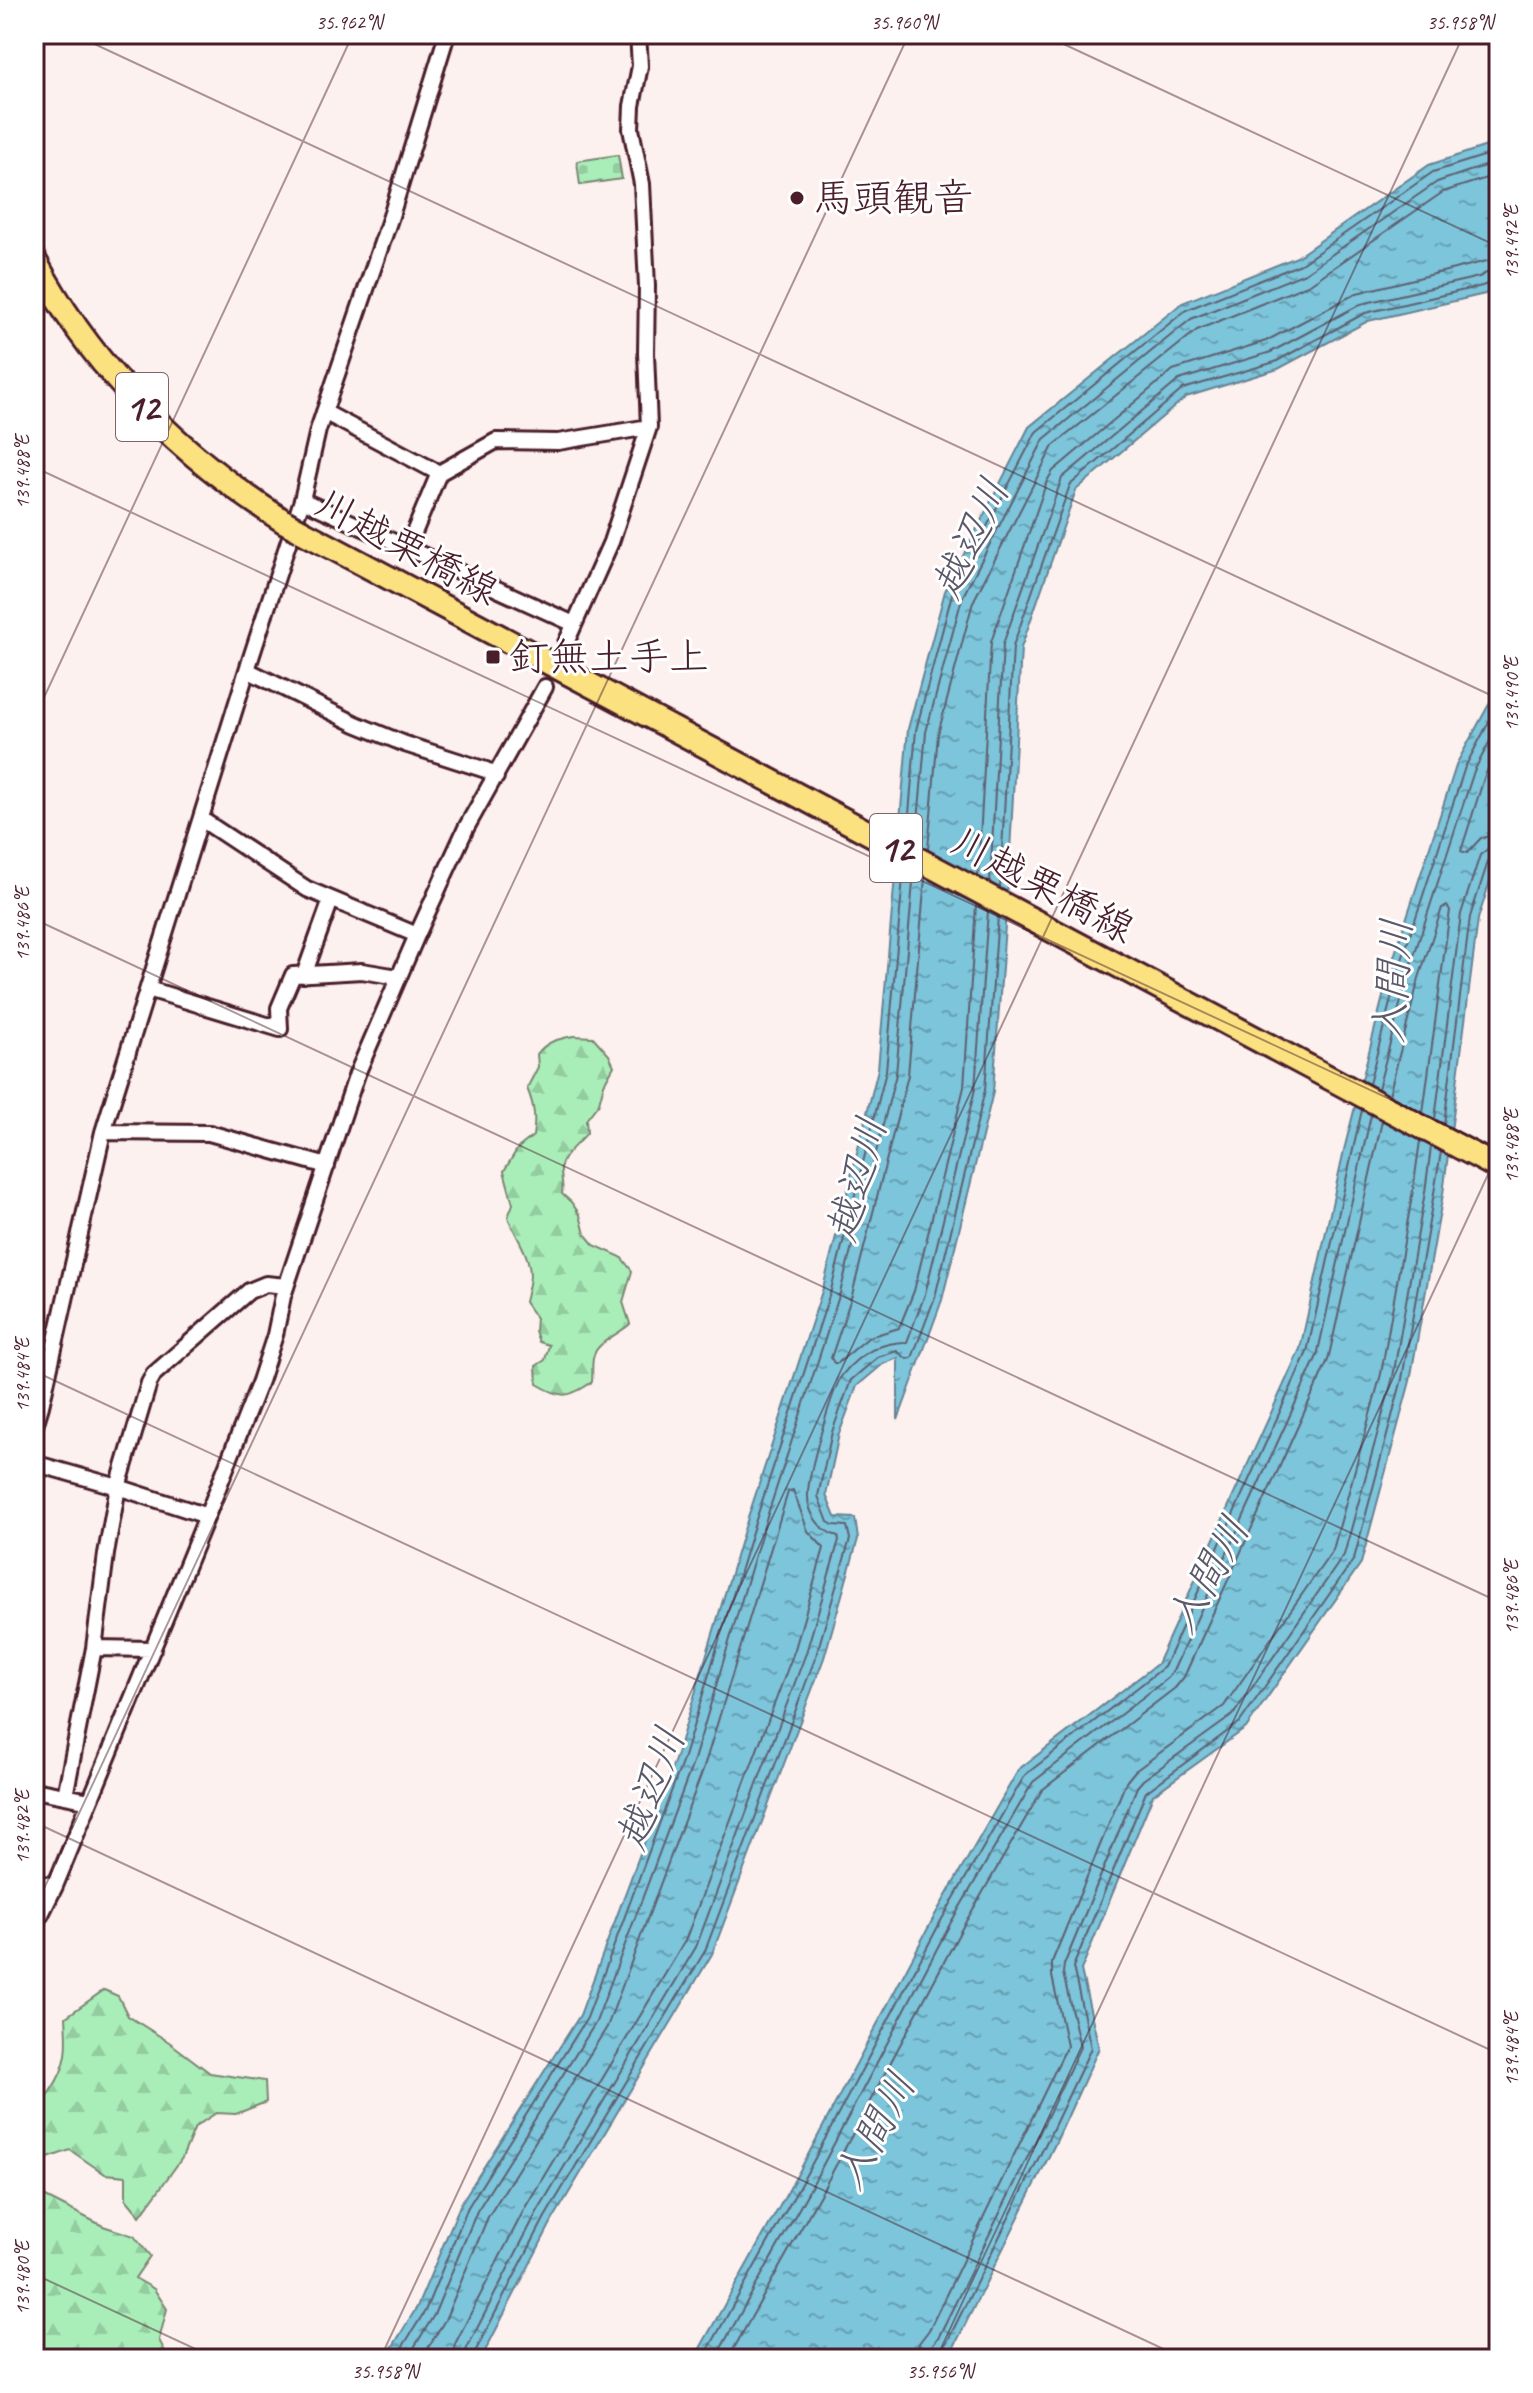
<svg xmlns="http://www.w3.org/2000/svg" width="1533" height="2393" font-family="Caveat,'Klee One',sans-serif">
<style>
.forest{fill:url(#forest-firs);stroke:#7a8672;stroke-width:2}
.cemetery{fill:url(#cemetery-stones);stroke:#7a8672;stroke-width:2}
.water{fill:url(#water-ripples);stroke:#678395;stroke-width:2}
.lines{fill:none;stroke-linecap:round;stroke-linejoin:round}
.shore{stroke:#5e6171;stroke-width:2}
.street-tunnel{stroke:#d8c7c7;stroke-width:14;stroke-dasharray:14 7;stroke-linecap:butt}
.street-casing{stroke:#4a1f2b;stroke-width:20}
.primary-casing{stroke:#4a1f2b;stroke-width:28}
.street{stroke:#fff;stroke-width:14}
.primary{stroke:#fbe180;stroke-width:22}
.primary-bridge-casing{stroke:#4a1f2b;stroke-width:28;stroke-linecap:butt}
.primary-bridge{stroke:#fbe180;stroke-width:22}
.ticks{fill:none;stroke:#4a1f2b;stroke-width:2;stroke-opacity:0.45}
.poi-dot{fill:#4a1f2b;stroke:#fff;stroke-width:3}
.labels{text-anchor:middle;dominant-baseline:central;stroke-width:6;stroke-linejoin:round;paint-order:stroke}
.shield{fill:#fff;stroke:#80626b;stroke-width:2}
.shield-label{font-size:38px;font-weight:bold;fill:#4a1f2b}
.poi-label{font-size:40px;fill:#4a1f2b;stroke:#fff;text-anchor:start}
.street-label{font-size:40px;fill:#4a1f2b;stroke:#fff}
.water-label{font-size:42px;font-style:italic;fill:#5b5969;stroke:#fff}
.neatline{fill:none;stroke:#4a1f2b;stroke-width:3}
.ticks-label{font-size:20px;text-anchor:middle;fill:#4a1f2b}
</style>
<defs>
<pattern id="forest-firs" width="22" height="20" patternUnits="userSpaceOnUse" patternTransform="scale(2)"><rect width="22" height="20" fill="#a9eeb9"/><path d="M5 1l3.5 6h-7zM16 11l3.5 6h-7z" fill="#93cc9f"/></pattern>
<pattern id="cemetery-stones" width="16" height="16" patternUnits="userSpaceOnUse" patternTransform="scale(2)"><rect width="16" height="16" fill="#a9eeb9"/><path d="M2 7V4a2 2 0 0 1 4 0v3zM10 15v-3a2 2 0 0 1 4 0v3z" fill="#93cc9f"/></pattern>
<pattern id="water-ripples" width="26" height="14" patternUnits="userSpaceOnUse" patternTransform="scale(2)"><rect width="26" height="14" fill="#7bc5db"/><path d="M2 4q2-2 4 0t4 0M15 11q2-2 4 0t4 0" fill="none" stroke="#679fb2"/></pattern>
</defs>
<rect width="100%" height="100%" fill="#fcf1ee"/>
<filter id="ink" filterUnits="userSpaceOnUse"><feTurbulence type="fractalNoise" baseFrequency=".0125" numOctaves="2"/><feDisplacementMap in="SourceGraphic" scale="16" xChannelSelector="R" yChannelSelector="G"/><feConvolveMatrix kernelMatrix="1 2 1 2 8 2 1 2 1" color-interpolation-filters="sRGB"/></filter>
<g filter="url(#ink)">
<!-- forest -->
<path class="forest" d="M574,1036L593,1037L609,1055L614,1066L604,1084L599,1103L586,1120L587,1133C580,1142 563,1154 561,1166C560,1175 564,1185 562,1194L571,1202L580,1215L585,1234L594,1245L621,1257L632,1271L623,1302L630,1324C619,1334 598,1342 594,1355C591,1362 593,1374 592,1382C569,1398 562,1399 537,1384L536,1366L545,1360L549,1345L539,1342L535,1331L536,1318L525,1302C527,1293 530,1283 530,1275C530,1254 515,1236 508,1217L513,1204L504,1171L518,1148L533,1136C536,1118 534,1105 527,1088L538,1067L537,1054C547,1041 558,1039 574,1036Z
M104,1990L118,1996L128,2016L169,2042L210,2073L265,2081L266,2102L236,2114L216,2113L195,2127L182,2158L140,2216L126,2199V2176L105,2174L70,2150L40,2161L34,2165V2108C43,2105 46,2098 51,2090C69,2064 68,2047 66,2017Z
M34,2191L103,2226L134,2236L150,2256L135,2278L154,2289L167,2309L159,2340L169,2359H34Z"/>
<!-- cemetery -->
<path class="cemetery" d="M618,155L622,179L580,185L577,161Z"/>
<!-- water -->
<path class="water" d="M1499,142V287L1485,294L1368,321L1278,369L1186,397L1076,490L1021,648L1009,870L993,1092L942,1300L898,1420V1358L883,1364L857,1386L839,1434L826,1495L835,1517L855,1518L858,1539L824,1658L712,1954L552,2221L481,2359H385L417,2307L461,2203L580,2015L676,1757L744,1530L823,1288L878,1069L908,729L945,591L1029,427L1182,303L1297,257L1429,165Z
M1499,686V853L1478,919L1443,1194L1410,1381L1361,1563L1246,1728L1153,1795L1081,1970L1099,2048L1056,2142L954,2347L943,2359H694L800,2170L935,1915L1019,1769L1157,1664L1300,1349L1344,1150L1390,969L1457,763Z"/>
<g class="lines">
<!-- shore -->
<path class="shore" d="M1499,749L1485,775L1461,851L1467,853L1481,838L1499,834
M907,838L916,730L952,594L1036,432L1186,310L1301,264L1433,172L1499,151
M916,843L926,732L962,598L1044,439L1191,319L1305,273L1437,182L1499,161
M928,849L938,734L973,602L1053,446L1197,330L1310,284L1443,192L1499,174
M978,876L991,642L1047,481L1053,471L1173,370L1266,341L1357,293L1499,258
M925,878L908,1075L852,1295L831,1358L834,1363H838L869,1337L899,1328L914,1291L964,1087L976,905
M990,883L1003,644L1062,478L1179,380L1271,352L1361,304L1479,277L1490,271L1499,270
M1000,888L1013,646L1070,485L1183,389L1275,362L1365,313L1482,286L1499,280
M1369,1084L1398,972L1465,767L1499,703
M1378,1089L1408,974L1474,771L1499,724
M1389,1095L1419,978L1442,908L1447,906L1450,910L1423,1113
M1435,1119L1461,914L1480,855L1489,848L1499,846
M1444,1124L1470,917L1488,862L1493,857L1499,856
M395,2359L425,2311L468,2207L587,2018L683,1760L752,1532L831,1290L886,1071L904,866
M407,2359L434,2315L477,2211L596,2022L693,1763L761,1535L840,1293L896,1074L914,871
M421,2359L445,2320L488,2217L607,2027L704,1767L788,1492L793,1490L808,1531L824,1548L795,1649L685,1941L526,2206L455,2344L452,2359
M464,2359L467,2348L537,2212L696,1947L806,1653L839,1540L838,1536C820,1532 807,1512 808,1494C808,1474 832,1388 843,1374C860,1353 882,1342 907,1342L925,1294L975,1089L988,911
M474,2359L475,2352L545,2217L705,1951L816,1656L850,1539L847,1526L833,1525L828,1522L818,1496L832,1432L851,1380L878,1357L897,1351L907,1359L912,1358L935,1297L985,1090L998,916
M703,2359L807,2173L942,1919L1025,1775L1164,1667L1307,1352L1362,1110
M715,2359L816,2178L950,1924L1033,1782L1168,1678L1173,1671L1317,1356L1371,1115
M728,2359L826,2184L961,1930L1042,1790L1175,1688L1184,1677L1328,1360L1382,1121
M916,2359L919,2343L929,2330L1067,2046L1052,1976V1962L1126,1782L1135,1771L1224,1706L1333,1550L1381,1374L1413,1190L1420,1141
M928,2359L930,2348L939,2336L1039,2134L1080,2047L1063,1973L1064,1965L1137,1787L1143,1780L1233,1715L1344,1555L1393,1377L1425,1192L1431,1147
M938,2359L939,2352L947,2342L1048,2139L1091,2048L1073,1967L1146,1792L1240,1722L1354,1559L1402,1379L1441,1152"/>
<!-- street-tunnel -->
<path class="street-tunnel" d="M545,687L566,643"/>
<defs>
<path id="street" d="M324,412L439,473L496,441L558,442L649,427
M302,500L574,624
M408,547L439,473
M566,643L611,542L649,427L646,353L647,286L642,184L631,129L632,106L640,66L638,34
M247,670L356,724L405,744L486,770L496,777
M201,819L307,889L417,935
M304,975L331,900
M148,989L280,1029L279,1008L293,975L362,971L398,977
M103,1132L209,1133L327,1166
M34,1429L41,1406L103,1132L247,670L302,500L318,430L391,216L447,34
M34,1463L118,1487L207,1516
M94,1648L153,1649
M34,1790L90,1801
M65,1796L94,1648L106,1554L118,1487L149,1383L154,1374L249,1291L266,1284L286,1286
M34,1882L55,1886
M34,1928L55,1886L90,1801L207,1516L260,1381L275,1335L283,1296L357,1074L417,935L466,828L545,687"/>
<path id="primary" d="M34,259C93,370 180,455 285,522
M301,531L1499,1168"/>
</defs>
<!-- street casing -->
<use href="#street" class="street-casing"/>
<!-- primary casing -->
<use href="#primary" class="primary-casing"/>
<!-- street -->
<use href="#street" class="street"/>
<!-- primary -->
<use href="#primary" class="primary"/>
<defs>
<path id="primary-bridge" d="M285,522L301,531"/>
</defs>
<!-- primary-bridge casing -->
<use href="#primary-bridge" class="primary-bridge-casing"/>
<!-- primary-bridge -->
<use href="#primary-bridge" class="primary-bridge"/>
</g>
</g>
<!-- ticks -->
<path class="ticks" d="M73,34L1499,699M1042,34L1499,247M34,467L1499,1150M34,719L353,34M34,919L1499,1602M34,1371L1499,2054M34,1822L1185,2359M34,1910L909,34M34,2274L217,2359M380,2359L1464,34M936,2359L1499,1151M1491,2359L1499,2342"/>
<!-- markers -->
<g class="poi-dot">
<circle cx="797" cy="198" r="8"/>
<rect x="485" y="649" width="16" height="16" rx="4"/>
</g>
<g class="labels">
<!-- shield labels -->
<g class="shield">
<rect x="116" y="373" width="52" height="68" rx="6"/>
<rect x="870" y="814" width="52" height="68" rx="6"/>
</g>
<g class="shield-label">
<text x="142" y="407">12</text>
<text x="896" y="848">12</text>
</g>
<!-- poi labels -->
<g class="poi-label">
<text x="813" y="198">馬頭観音</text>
<text x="509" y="657">釘無土手上</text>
</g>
<!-- street labels -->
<g class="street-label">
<text transform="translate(407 547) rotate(28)">川越栗橋線</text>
<text transform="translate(1043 885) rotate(28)">川越栗橋線</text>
</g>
<!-- water labels -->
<g class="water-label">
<text transform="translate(971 538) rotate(-65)">越辺川</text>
<text transform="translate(1393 981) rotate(-86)">入間川</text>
<text transform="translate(857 1179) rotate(-75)">越辺川</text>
<text transform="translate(1208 1575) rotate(-61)">入間川</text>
<text transform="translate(651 1788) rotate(-70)">越辺川</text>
<text transform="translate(875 2131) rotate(-62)">入間川</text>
</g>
</g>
<!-- margin -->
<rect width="1533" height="2393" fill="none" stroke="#fff" stroke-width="88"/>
<rect x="44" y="44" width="1445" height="2305" class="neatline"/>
<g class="ticks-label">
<text x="349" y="29">35.962°N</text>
<text x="904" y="29">35.960°N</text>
<text x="1460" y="29">35.958°N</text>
<text transform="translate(1511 242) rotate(-90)" y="7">139.492°E</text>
<text transform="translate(22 472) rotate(-90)" y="7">139.488°E</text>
<text transform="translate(1511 694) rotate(-90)" y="7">139.490°E</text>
<text transform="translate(22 924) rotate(-90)" y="7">139.486°E</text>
<text transform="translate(1511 1146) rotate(-90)" y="7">139.488°E</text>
<text transform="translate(22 1375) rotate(-90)" y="7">139.484°E</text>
<text transform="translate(1511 1597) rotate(-90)" y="7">139.486°E</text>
<text transform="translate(22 1827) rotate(-90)" y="7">139.482°E</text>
<text transform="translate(1511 2049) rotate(-90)" y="7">139.484°E</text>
<text transform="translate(22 2278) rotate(-90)" y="7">139.480°E</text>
<text x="385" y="2378">35.958°N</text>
<text x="940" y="2378">35.956°N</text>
</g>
</svg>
